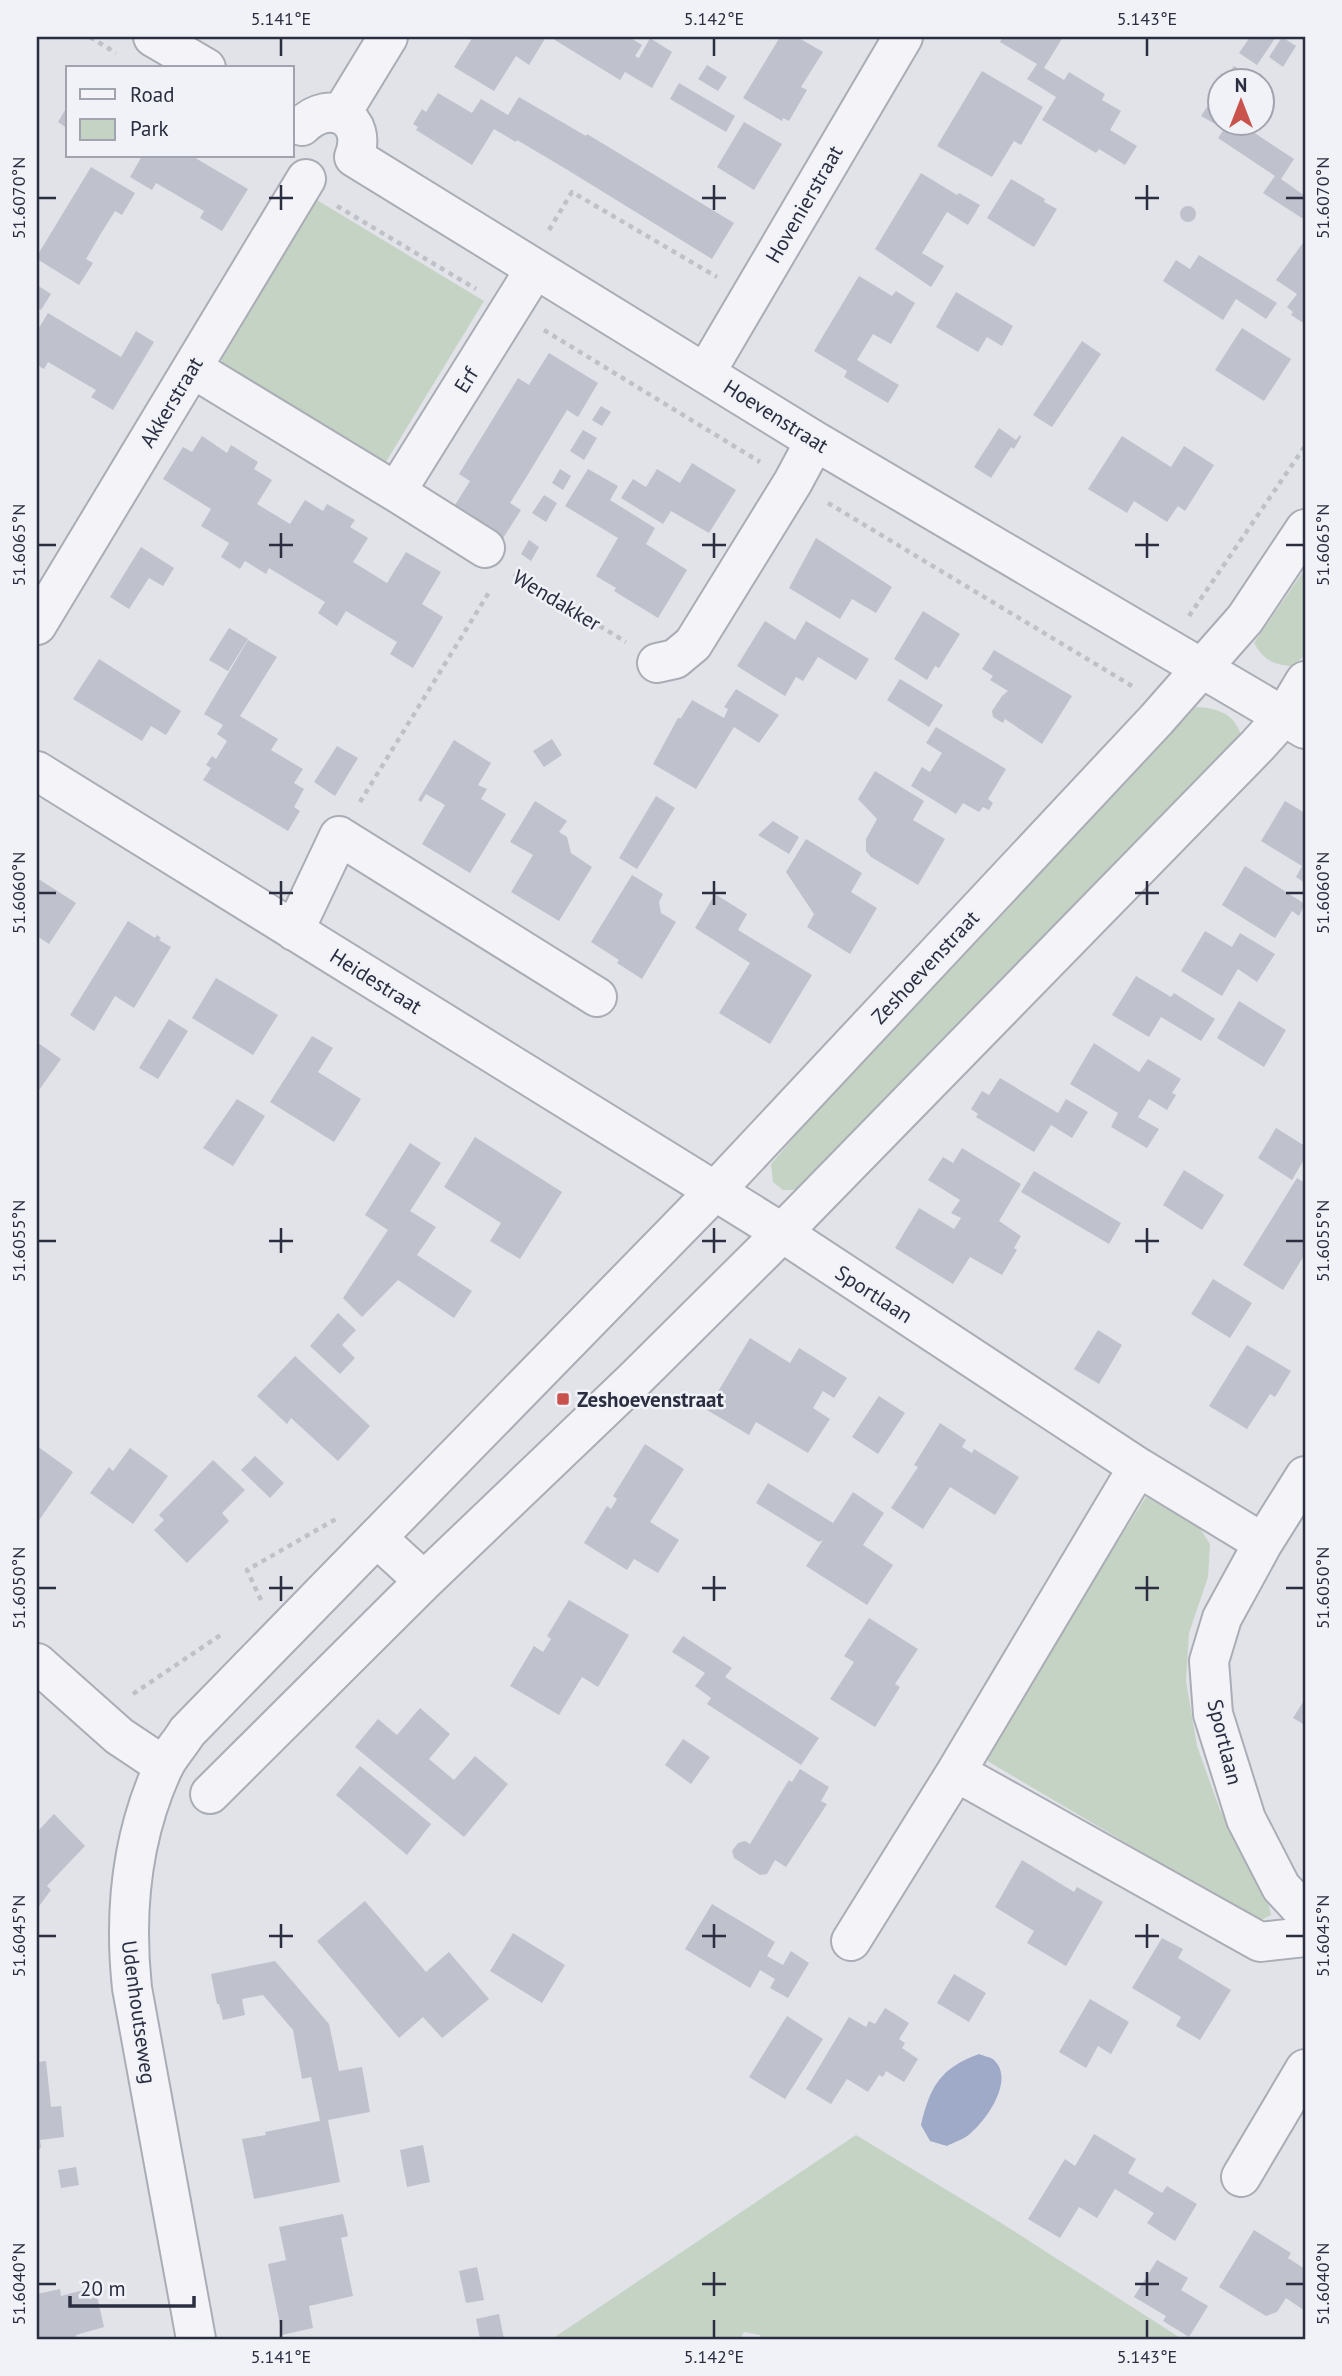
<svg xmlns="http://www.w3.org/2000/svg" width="1342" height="2376" font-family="'PT Sans',sans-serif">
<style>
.green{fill:#c4d3c3}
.water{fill:#9eaac8}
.building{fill:#bfc1cc}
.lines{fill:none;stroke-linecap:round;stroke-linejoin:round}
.minor-casing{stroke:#aaadb6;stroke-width:42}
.tertiary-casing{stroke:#aaadb6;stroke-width:42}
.path{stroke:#bfc1c8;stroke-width:4.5;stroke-dasharray:5 5;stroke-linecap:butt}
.minor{stroke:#f4f4f8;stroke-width:38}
.tertiary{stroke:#f4f4f8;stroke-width:38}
.ticks{fill:none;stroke:#2a2e40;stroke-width:2.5}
.poi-dot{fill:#c9524c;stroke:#f1f2f7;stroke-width:2.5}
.labels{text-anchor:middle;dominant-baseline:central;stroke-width:5;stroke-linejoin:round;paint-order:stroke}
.street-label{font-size:21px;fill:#2a2e40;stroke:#f1f2f7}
.poi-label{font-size:21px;font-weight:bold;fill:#2a2e40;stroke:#f1f2f7;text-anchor:start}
.neatline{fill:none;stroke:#2a2e40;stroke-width:2.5}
.ticks-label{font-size:18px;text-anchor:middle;fill:#2a2e40}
</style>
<rect width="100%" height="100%" fill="#e1e3e9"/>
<!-- green -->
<path class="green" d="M312,197L484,301L384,465L226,376L219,350Z
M1305,569V655L1293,666C1273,665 1264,660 1254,643Z
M1196,707C1217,708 1234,713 1241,735L803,1190H783L773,1182L771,1164L817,1111Z
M1146,1497L1199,1527L1210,1544L1208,1577L1189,1633L1186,1681L1197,1746L1220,1810L1266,1893L1271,1915L1261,1920L1206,1890L989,1762L983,1755Z
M856,2135L998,2221L1182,2339H761L760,2335L744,2332L740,2339H552Z"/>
<!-- water -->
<path class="water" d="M979,2054C983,2056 991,2057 994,2060C1015,2080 987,2119 971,2133C965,2139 954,2142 947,2146L930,2141L921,2125C930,2087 940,2068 979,2054Z"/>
<!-- building -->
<path class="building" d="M473,37H546L529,65L516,56L494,91L454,67Z
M550,37H629L642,45L635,56L639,58L650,38L672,52L652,88L625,72L620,80Z
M780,37H797L823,52L801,87L807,90L789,121L783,118L782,121L743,98Z
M1003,37H1063L1044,68L1064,80L1069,72L1105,94L1102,100L1121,111L1110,130L1137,146L1125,165L1099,149L1096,153L1042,120L1056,97L1027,79L1037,64L1000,42Z
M1250,37H1276L1257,65L1239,53Z
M1282,37L1296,46L1283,67L1269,57Z
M707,65L727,77L718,91L698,79Z
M1234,66L1257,80H1224Z
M982,71L1043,107L1021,145L1014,141L992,177L937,146Z
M679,83L735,116L726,132L670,99Z
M1220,88V122H1238L1294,159L1281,179L1305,196V220L1263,193L1275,176L1218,138L1224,129L1201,116Z
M438,93L472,113L481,99L508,115L519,97L586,136L587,134L734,223L712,259L566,169L517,140L516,142L494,129L472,165L416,130L418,127L413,124L422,109L426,112Z
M68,105V129L58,122Z
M744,122L782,144L754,190L717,167Z
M142,156H192L248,189L222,231L200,218L204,211L156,183L152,190L130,177Z
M91,167L135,193L122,215L115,211L100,235L86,259L93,263L79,285L37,259V256Z
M921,173L957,195L959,193L980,205L968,225L947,212L922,253L944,266L931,287L875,249Z
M1011,179L1045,199L1044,202L1057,209L1034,247L987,218Z
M1180 214a8 8 0 1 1 16 0a8 8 0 1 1-16 0Z
M1305,240V324L1291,315L1293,312L1287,307L1297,294L1276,280Z
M1199,255L1277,303L1266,319L1236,299L1223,320L1163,281L1176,260L1190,269Z
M859,276L892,296L896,291L915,303L891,344L873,334L857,360L899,385L888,403L844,377L847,371L814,351Z
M37,285L51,294L41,310L37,307Z
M956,292L1013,326L1002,346L987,337L978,352L936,327Z
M48,313L121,357L136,331L154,342L113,410L91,397L96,390L48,362L44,369L37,365V331Z
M1242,328L1291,359L1264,401L1215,370Z
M1082,341L1101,354L1052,427L1033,415Z
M549,353L598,383L578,417L567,410L530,471L510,503L521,510L500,543L450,513L470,481L459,474L518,378L529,385Z
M601,406L611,412L602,426L592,420Z
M999,428L1016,440L1020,435L1021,437L1014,449L1011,447L991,478L974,467Z
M583,430L597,438L584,460L570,451Z
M202,436L227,453L231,445L258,462L254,469L272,480L257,504L290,524L305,500L323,511L327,504L355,520L350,527L368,538L353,562L387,583L406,552L441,572L422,604L443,617L413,668L390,654L397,642L346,611L337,626L318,613L325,602L269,568L266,574L245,561L240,569L221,557L229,543L201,526L211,509L163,479L183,447L192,452Z
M1122,436L1171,467L1184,446L1214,465L1185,511L1178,506L1167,522L1134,501L1127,513L1088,489Z
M692,463L736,490L709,533L671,511L663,524L621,498L633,479L646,487L657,469L680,483Z
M560,469L571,476L563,490L552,483Z
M588,469L618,486L610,500L655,528L646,544L687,570L658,618L614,591L616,588L596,576L618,538L565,506Z
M544,495L557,503L546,522L532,513Z
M816,538L892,587L876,613L852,599L840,619L789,588Z
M529,540L539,547L531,561L521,554Z
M141,547L174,568L163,586L149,578L129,609L110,597Z
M923,611L960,634L939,668L935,666L927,680L894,659Z
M765,621L795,640L806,621L869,659L856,680L818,657L803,681L796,677L785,696L737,666Z
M229,628L248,639L228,671L209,660Z
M248,640L277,657L240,716L278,739L271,750L303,769L294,783L304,789L294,807L300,811L288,831L203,780L211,768L206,765L212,756L216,759L227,741L217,734L223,725L204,714Z
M994,650L1072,696L1042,744L1005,719L1003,723L993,717L992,711L1002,696L1008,691L990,680L993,676L982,669Z
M99,659L181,711L166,735L151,726L142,741L73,699Z
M900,679L943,705L929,727L887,700Z
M736,689L779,715L759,743L734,727L696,789L653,764L678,718H681L692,700L724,718L728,709L724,707Z
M936,727L1006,769L988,799L993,803L989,810L983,807L979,812L963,803L956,814L911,786L922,767L930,772L942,753L926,743Z
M552,739L562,755L544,767L533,751Z
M454,740L491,763L478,785L487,789L481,799L506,814L470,873L422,844L445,805L426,794L421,802L418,800Z
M337,746L358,758L335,796L314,782Z
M875,771L924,801L913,820L945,839L918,885L871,857L866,851V839L877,819L858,799Z
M656,796L675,808L637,869L619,858Z
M535,801L567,821L559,832L567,837L571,853L592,867L559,921L511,892L533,855L510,842Z
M1285,801L1305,813V883L1296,877L1302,866L1261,841Z
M773,821L799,837L789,854L758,835Z
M806,839L862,873L851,892L877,908L850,954L807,927L814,914L786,872Z
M1245,866L1305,904L1299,916L1292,911L1275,938L1222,905Z
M632,875L663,894L659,902L661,913L676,922L642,979L617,963L619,960L591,942Z
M37,878L76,903L49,944L37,936Z
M715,894L747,914L738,930L812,975L770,1044L719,1013L750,963L695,928Z
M128,921L155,938L157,935L161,938L159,940L171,947L134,1008L115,996L94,1031L70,1015Z
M1205,931L1232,947L1240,933L1275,954L1257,982L1238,969L1222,996L1181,971Z
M1136,976L1171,997L1174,993L1215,1019L1201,1041L1161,1017L1149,1037L1112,1015Z
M216,978L278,1015L253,1055L192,1018Z
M1239,1001L1286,1030L1264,1067L1217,1038Z
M169,1019L188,1031L158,1079L139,1068Z
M312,1036L333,1048L318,1072L361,1099L334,1142L270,1102Z
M37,1042L61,1059L37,1093Z
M1094,1043L1139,1072L1148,1059L1181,1079L1172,1093L1176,1095L1167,1110L1149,1099L1138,1117L1159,1129L1147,1148L1111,1127L1118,1113L1070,1084Z
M1000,1078L1058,1113L1066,1099L1088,1112L1072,1138L1051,1125L1034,1152L976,1117L978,1114L971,1109L982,1091L989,1095Z
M237,1099L265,1116L233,1166L203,1148Z
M1276,1128L1305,1146V1158L1292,1180L1258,1158Z
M475,1137L562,1192L520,1259L490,1241L501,1223L444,1187Z
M410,1143L441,1163L410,1211L436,1227L417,1255L472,1291L454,1318L398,1280L362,1317L343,1298L388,1230L365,1215Z
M962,1148L1021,1184L999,1221L1021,1236L1014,1248L1017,1250L1002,1275L970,1257L953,1284L895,1248L919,1208L954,1229L961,1218L951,1213L960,1200L928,1180L943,1157L953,1163Z
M1184,1170L1224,1195L1202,1230L1163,1205Z
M1034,1171L1121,1223L1109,1244L1021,1192Z
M1297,1178L1305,1183V1254L1283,1290L1243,1265Z
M1213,1279L1252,1303L1230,1338L1191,1314Z
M338,1313L356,1330L342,1345L355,1358L340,1374L310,1346Z
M1098,1330L1122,1345L1099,1384L1074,1369Z
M750,1338L790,1363L799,1348L847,1378L834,1398L823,1391L813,1408L830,1419L808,1453L756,1422L749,1435L707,1410Z
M1247,1345L1291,1371L1275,1397L1270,1394L1247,1429L1209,1406Z
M295,1356L370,1426L338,1461L291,1418L287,1424L257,1396Z
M879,1396L905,1413L878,1454L852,1437Z
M940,1423L966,1440L962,1447L972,1453L974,1449L1019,1477L995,1515L950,1487L923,1529L891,1508L918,1467L914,1465Z
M645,1444L684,1469L650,1522L679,1540L658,1573L634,1559L627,1570L584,1543L607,1506L611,1509L617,1499L613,1496Z
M37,1446L73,1472L37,1523Z
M130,1448L168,1476L133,1524L90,1493L109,1467L113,1471Z
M255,1456L284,1483L270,1498L241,1470Z
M213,1460L245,1490L222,1513L229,1521L187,1563L154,1530L164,1520L159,1515Z
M768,1483L833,1523L853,1492L884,1513L863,1545L893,1565L867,1605L806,1566L823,1540L819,1542L756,1503Z
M569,1600L629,1635L598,1687L582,1677L559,1715L510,1686L534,1646L543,1652L551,1639L547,1636Z
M869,1618L918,1649L895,1684L900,1687L875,1727L830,1699L854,1662L844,1656Z
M683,1636L732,1668L725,1677L819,1738L801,1765L707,1704L711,1698L695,1686L705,1673L672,1652Z
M1305,1699V1725L1293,1718Z
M420,1708L450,1734L429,1759L454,1780L475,1756L508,1784L464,1837L355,1747L378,1719L397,1735Z
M683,1739L710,1757L691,1784L665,1765Z
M360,1766L431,1824L407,1855L336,1795Z
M800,1769L829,1787L821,1801L827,1804L786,1867L775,1860L767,1874L760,1875L734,1858L732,1851L738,1843L745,1841L750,1844L789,1780L792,1782Z
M54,1814L85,1846L47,1886L51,1890L37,1909V1832Z
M1022,1860L1074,1892L1077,1887L1103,1902L1066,1966L1027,1943L1034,1931L995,1907Z
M365,1901L426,1972L449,1952L489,1999L442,2038L423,2017L399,2038L317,1941Z
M712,1904L775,1942L767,1956L783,1965L791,1951L809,1963L788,1998L770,1988L775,1979L760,1970L750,1988L685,1949Z
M513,1933L565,1965L542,2003L490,1971Z
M1162,1938L1183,1949L1178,1958L1231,1990L1200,2040L1176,2026L1181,2017L1132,1988Z
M275,1961L329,2024L339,2071L362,2067L370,2112L328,2120L340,2182L254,2199L242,2139L266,2135L265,2132L320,2121L311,2077L302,2079L293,2030L263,1995L242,1999L245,2015L223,2020L219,2004H217L211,1974Z
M954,1974L986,1993L969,2022L937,2003Z
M1090,1999L1129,2022L1111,2054L1098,2046L1086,2068L1059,2052Z
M885,2008L909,2023L899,2039L905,2043L902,2048L918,2059L904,2082L886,2071L883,2077L879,2075L868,2092L847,2079L831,2104L806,2089L849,2017L866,2027L869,2021L875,2024Z
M787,2016L823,2039L785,2099L749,2077Z
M46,2061L51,2107L61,2106L64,2137L40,2140L41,2147L37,2153V2062Z
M1094,2134L1136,2159L1128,2173L1162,2193L1167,2186L1197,2204L1175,2241L1147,2223L1154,2213L1115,2189L1097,2218L1079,2207L1060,2238L1028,2219L1065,2159L1075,2166Z
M423,2145L430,2182L407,2187L400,2150Z
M76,2167L79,2185L61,2188L58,2170Z
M343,2214L348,2236L341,2238L353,2296L309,2306L313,2328L282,2335L268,2264L286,2260L279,2227Z
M1254,2230L1291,2253L1288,2258L1305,2269V2311L1286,2298L1277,2312L1266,2316L1219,2287Z
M1157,2260L1188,2278L1181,2290L1208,2306L1189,2337L1163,2321L1166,2316L1134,2297Z
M477,2267L484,2300L466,2303L459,2271Z
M95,2287L104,2327L76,2335L77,2339H37V2294L60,2289L61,2296Z
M499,2314L504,2339H480L476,2319Z"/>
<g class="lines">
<defs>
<path id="minor" d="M153,37L206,68
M341,114L388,37
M302,126C330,97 369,119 354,157L815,441L1305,729
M192,368L396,492L535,269
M706,372L903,37
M396,492L485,548
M37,625L306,179
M657,663L675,659L693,644L793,482L815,441
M37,771L781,1232L1138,1467L1263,1543L1222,1618L1209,1661L1213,1714L1246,1819L1281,1887L1305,1913
M294,931L339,836L597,997
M1138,1467L956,1772L1260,1942L1305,1937
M377,1538L424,1581
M1263,1543L1305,1476
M37,1663L119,1736L164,1766
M210,1794L424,1581L633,1381L765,1250L1257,746L1284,716L1305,681
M851,1941L956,1772
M1241,2177L1305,2069"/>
<path id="tertiary" d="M196,2339L132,1988C124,1913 131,1838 163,1768C169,1755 180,1744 187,1732L714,1192L1156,720L1245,619L1305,529"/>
</defs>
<!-- minor casing -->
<use href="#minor" class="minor-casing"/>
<!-- tertiary casing -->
<use href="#tertiary" class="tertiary-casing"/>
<!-- path -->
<path class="path" d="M90,37L116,53
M337,206L476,289
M549,230L572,192L717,277
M544,330L760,462
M828,503L1132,686
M514,574L626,642
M1189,616L1305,446
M360,802L491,589
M261,1600L247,1570L336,1519
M133,1694L222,1634"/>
<!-- minor -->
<use href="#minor" class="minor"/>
<!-- tertiary -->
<use href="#tertiary" class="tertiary"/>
</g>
<!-- ticks -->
<path class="ticks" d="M281,38V56M714,38V56M1147,38V56M281,185V210M714,185V210M1147,185V210M38,198H56M269,198H293M702,198H726M1135,198H1159M1286,198H1304M281,533V558M714,533V558M1147,533V558M38,545H56M269,545H293M702,545H726M1135,545H1159M1286,545H1304M281,881V905M714,881V905M1147,881V905M38,893H56M269,893H293M702,893H726M1135,893H1159M1286,893H1304M281,1228V1253M714,1228V1253M1147,1228V1253M38,1241H56M269,1241H293M702,1241H726M1135,1241H1159M1286,1241H1304M281,1576V1601M714,1576V1601M1147,1576V1601M38,1588H56M269,1588H293M702,1588H726M1135,1588H1159M1286,1588H1304M281,1924V1948M714,1924V1948M1147,1924V1948M38,1936H56M269,1936H293M702,1936H726M1135,1936H1159M1286,1936H1304M714,2272V2296M1147,2272V2296M38,2284H56M702,2284H726M1135,2284H1159M1286,2284H1304M281,2320V2338M714,2320V2338M1147,2320V2338"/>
<!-- markers -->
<rect class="poi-dot" x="556" y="1392" width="14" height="14" rx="3.5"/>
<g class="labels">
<!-- street labels -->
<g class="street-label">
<text transform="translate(804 204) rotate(-60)">Hovenierstraat</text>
<text transform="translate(466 380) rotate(-58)">Erf</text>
<text transform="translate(171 402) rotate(-59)">Akkerstraat</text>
<text transform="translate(776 416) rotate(32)">Hoevenstraat</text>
<text transform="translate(557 600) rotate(31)">Wendakker</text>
<text transform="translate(925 967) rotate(-47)">Zeshoevenstraat</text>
<text transform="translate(376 981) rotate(32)">Heidestraat</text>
<text transform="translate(874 1294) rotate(33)">Sportlaan</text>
<text transform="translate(1225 1742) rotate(76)">Sportlaan</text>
<text transform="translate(139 2012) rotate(82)">Udenhoutseweg</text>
</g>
<!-- poi labels -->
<g class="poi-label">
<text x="577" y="1399">Zeshoevenstraat</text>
</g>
</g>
<!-- border -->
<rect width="1342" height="2376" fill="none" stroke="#f1f2f7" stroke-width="77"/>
<!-- legend -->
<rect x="66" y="66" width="228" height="91" fill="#f1f2f7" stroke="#a1a4ae" stroke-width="2"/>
<rect x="80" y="89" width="35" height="10" fill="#f4f4f8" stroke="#a1a4ae" stroke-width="2"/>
<text x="130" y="102" font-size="21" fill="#2a2e40">Road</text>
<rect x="80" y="119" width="35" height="21" fill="#c4d3c3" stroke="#a1a4ae" stroke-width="2"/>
<text x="130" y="136" font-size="21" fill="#2a2e40">Park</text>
<!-- north arrow -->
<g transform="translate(1241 102)"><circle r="33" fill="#f1f2f7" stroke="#a1a4ae" stroke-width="2"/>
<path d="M0-5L12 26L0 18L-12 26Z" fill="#c9524c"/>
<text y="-10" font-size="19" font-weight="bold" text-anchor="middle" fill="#2a2e40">N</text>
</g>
<!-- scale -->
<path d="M70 2296v10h124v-10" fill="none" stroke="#2a2e40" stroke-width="3.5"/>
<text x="80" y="2296" font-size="21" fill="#2a2e40" stroke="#f1f2f7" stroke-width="5" paint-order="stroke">20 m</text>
<rect x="38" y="38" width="1266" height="2300" class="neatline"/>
<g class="ticks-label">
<text x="281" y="25">5.141°E</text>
<text x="714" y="25">5.142°E</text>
<text x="1147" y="25">5.143°E</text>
<text transform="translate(19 198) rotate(-90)" y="6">51.6070°N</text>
<text transform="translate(1323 198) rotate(-90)" y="6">51.6070°N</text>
<text transform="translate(19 545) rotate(-90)" y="6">51.6065°N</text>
<text transform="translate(1323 545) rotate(-90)" y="6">51.6065°N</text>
<text transform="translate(19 893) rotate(-90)" y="6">51.6060°N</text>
<text transform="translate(1323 893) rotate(-90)" y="6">51.6060°N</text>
<text transform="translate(19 1241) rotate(-90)" y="6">51.6055°N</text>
<text transform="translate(1323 1241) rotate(-90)" y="6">51.6055°N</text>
<text transform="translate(19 1588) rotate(-90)" y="6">51.6050°N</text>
<text transform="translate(1323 1588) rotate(-90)" y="6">51.6050°N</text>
<text transform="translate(19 1936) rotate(-90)" y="6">51.6045°N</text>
<text transform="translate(1323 1936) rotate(-90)" y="6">51.6045°N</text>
<text transform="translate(19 2284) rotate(-90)" y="6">51.6040°N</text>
<text transform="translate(1323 2284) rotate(-90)" y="6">51.6040°N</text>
<text x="281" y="2363">5.141°E</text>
<text x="714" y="2363">5.142°E</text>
<text x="1147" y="2363">5.143°E</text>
</g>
</svg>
